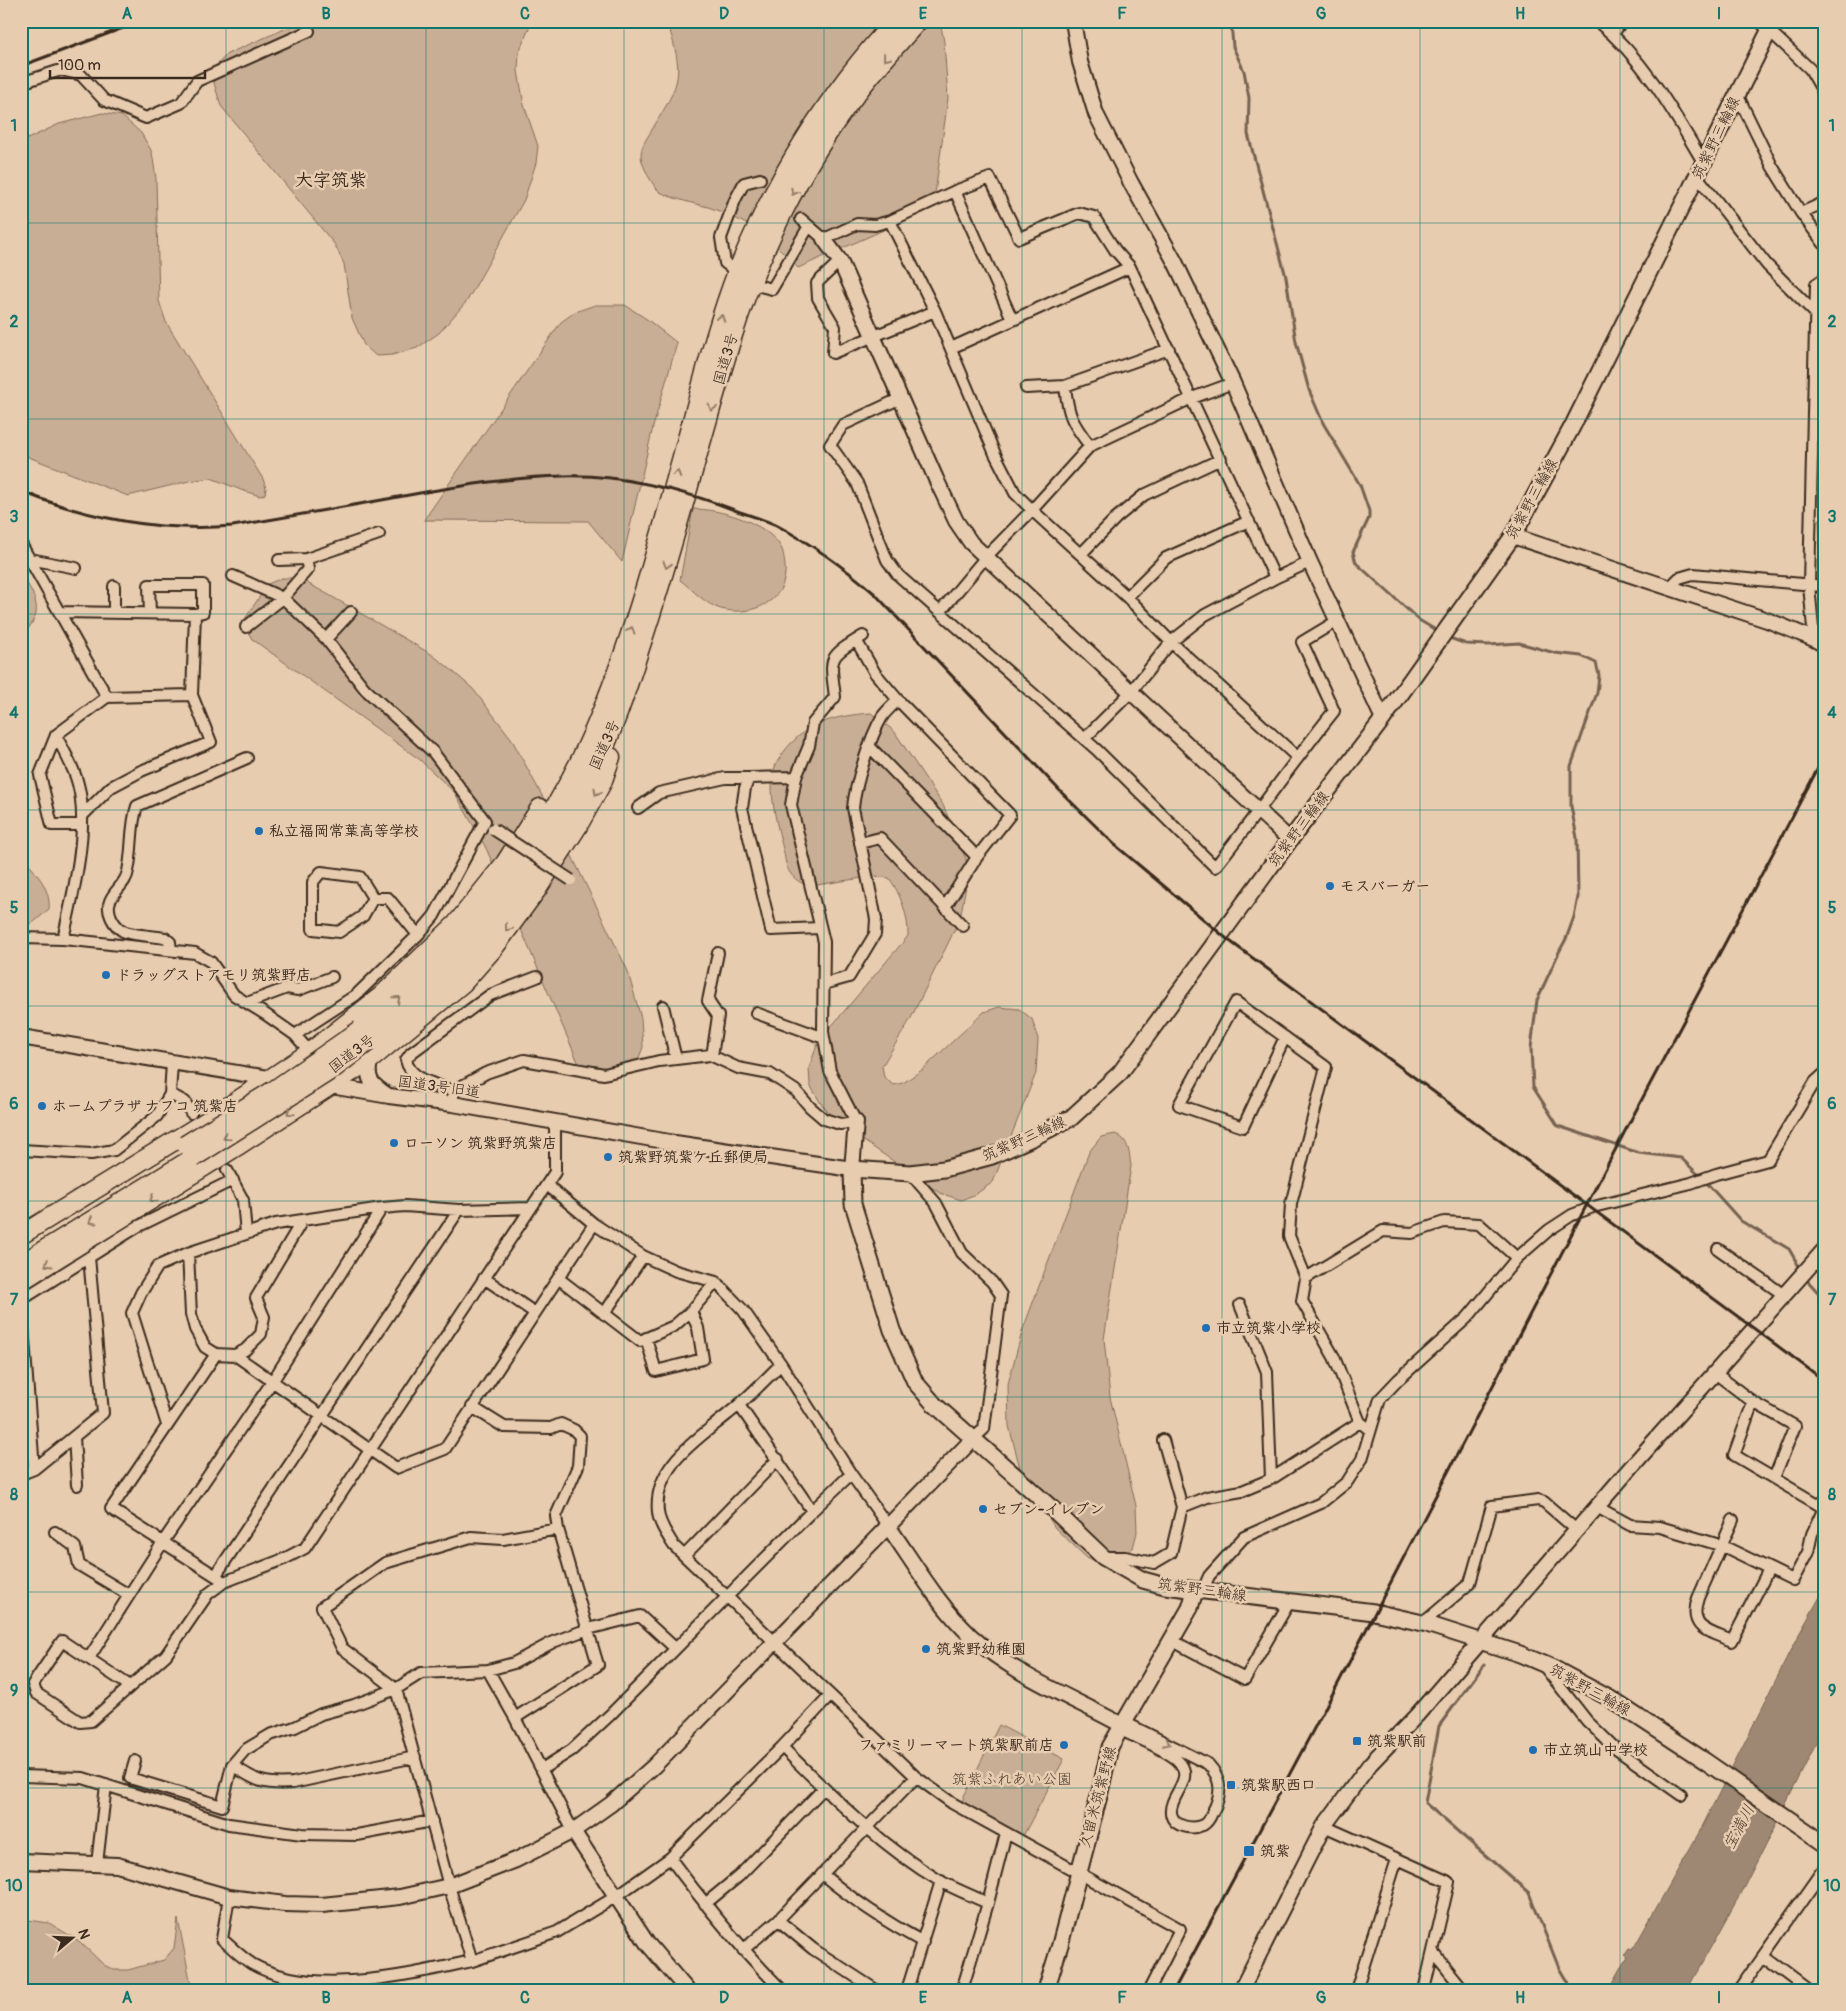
<svg xmlns="http://www.w3.org/2000/svg" width="1846" height="2011" font-family="Pangolin,'Klee One',sans-serif">
<style>
.green{fill:#c8ae95;stroke:#826c5a}
.water{fill:#9e8873;stroke:#766251}
.lines{fill:none;stroke-linecap:round;stroke-linejoin:round}
.stream{stroke:#766251;stroke-width:3}
.street-tunnel{stroke:#c5ac92;stroke-width:10;stroke-dasharray:10 5;stroke-linecap:butt}
.street-casing{stroke:#3b2a1e;stroke-width:14}
.secondary-casing{stroke:#3b2a1e;stroke-width:18}
.primary-casing{stroke:#3b2a1e;stroke-width:19}
.highway-casing{stroke:#3b2a1e;stroke-width:21}
.street{stroke:#e7ccaf;stroke-width:10}
.secondary{stroke:#e7ccaf;stroke-width:14}
.primary{stroke:#e7ccaf;stroke-width:15}
.highway{stroke:#e7ccaf;stroke-width:18}
.rail{stroke:#3b2a1e;stroke-width:3}
.street-bridge-casing{stroke:#3b2a1e;stroke-width:14;stroke-linecap:butt}
.highway-bridge-casing{stroke:#3b2a1e;stroke-width:21;stroke-linecap:butt}
.street-bridge{stroke:#e7ccaf;stroke-width:10}
.highway-bridge{stroke:#e7ccaf;stroke-width:18}
.oneway{stroke:#917b66}
.grid{fill:none;stroke:#0f766e;stroke-width:1;stroke-opacity:0.55}
.poi-dot{fill:#1f6fb2;stroke:#e7ccaf;stroke-width:2}
.labels{text-anchor:middle;dominant-baseline:central;stroke-width:5;stroke-linejoin:round;paint-order:stroke}
.street-label{font-size:15px;fill:#3b2a1e;stroke:#e7ccaf}
.poi-label{font-size:15px;font-weight:bold;fill:#3b2a1e;stroke:#e7ccaf;text-anchor:start}
.park-label{font-size:15px;fill:#503e30;stroke:#e7ccaf}
.water-label{font-size:16px;font-style:italic;fill:#4f3d2f;stroke:#e7ccaf}
.quarter-label{font-size:18px;font-weight:bold;fill:#3b2a1e;stroke:#e7ccaf}
.neatline{fill:none;stroke:#0f766e;stroke-width:2}
.grid-label{font-size:16px;text-anchor:middle;font-weight:bold;fill:#0f766e}
</style>
<rect width="100%" height="100%" fill="#e7ccaf"/>
<filter id="ink" filterUnits="userSpaceOnUse"><feTurbulence type="fractalNoise" baseFrequency=".02" numOctaves="2"/><feDisplacementMap in="SourceGraphic" scale="10" xChannelSelector="R" yChannelSelector="G"/><feConvolveMatrix kernelMatrix="1 2 1 2 8 2 1 2 1" color-interpolation-filters="sRGB"/></filter>
<g filter="url(#ink)">
<!-- green -->
<path class="green" d="M303,21H532L519,52L518,71L524,105L538,146L536,163L524,200L467,301L439,333L417,348L392,355L376,356L364,345L352,318L344,264L335,245L221,106L214,83L215,67L227,54Z
M667,21H940L944,42L948,98L933,208L798,268C772,238 746,220 708,207C696,204 670,198 660,192C653,187 641,164 641,156C641,145 648,137 653,128C682,80 684,75 667,21Z
M102,113L122,116L141,133L152,152L156,179L159,301L166,322L263,479L266,488L265,494L260,496L241,490L211,478L189,481L128,496L21,454V142L59,124Z
M595,305H625L648,320L677,343L653,427L622,562L588,521L424,520L561,322L575,312Z
M693,509C720,509 762,521 779,544C784,551 784,558 785,566C788,602 751,617 721,609C706,605 692,589 680,580Z
M1819,519L1825,520V579H1821Z
M21,574C32,590 44,609 30,626C27,630 26,633 21,635Z
M282,578H298L329,595L431,654L448,667L473,689L511,738L546,803L627,969L641,1018L643,1047L636,1066L590,1075L578,1062L486,848L455,793L419,759L252,639L247,630L245,619L268,584Z
M871,713L894,731L943,805L966,859L967,880L960,919L910,1020L882,1066L884,1077L893,1085L903,1083L922,1070L984,1012L999,1007L1019,1009L1032,1019L1038,1039L1036,1073L993,1182L976,1194L961,1200L940,1193L836,1122L820,1102L810,1085L809,1068L818,1042L908,936C909,918 900,892 889,878L875,876L810,886C802,884 793,879 789,871C785,865 785,856 783,849C777,825 764,780 779,759C801,724 832,716 871,713Z
M21,855C34,871 51,887 49,909L34,922L21,928Z
M1115,1134C1129,1139 1129,1152 1131,1166L1104,1339L1110,1397L1136,1506L1137,1532L1133,1548L1120,1559L1106,1562L1088,1559L1055,1528L1021,1472L1009,1426L1008,1384L1022,1332L1089,1152L1101,1137Z
M999,1725L1064,1759L1023,1836L962,1802L964,1796Z
M21,1919L49,1923L79,1941L104,1965L114,1970H128L164,1960L174,1948L178,1919L192,1990H21Z"/>
<!-- water -->
<path class="water" d="M1825,1588V1735L1821,1734L1742,1891L1687,1990H1609L1628,1956L1625,1954L1629,1948L1633,1949L1701,1829L1798,1636Z"/>
<g class="lines">
<!-- stream -->
<path class="stream" d="M1231,21L1233,47L1244,71L1249,98L1248,134L1286,277L1296,342L1309,390L1323,423L1360,485L1369,511V518L1353,552L1356,563L1419,620L1439,632
M1447,637L1466,644L1489,645L1519,643L1555,653L1581,656L1596,663L1599,675L1597,693L1571,766V806L1577,838L1578,897L1574,917L1566,939L1559,952L1537,1000L1531,1048L1533,1087L1558,1126L1639,1153L1681,1158L1701,1177
M1705,1181L1741,1221L1789,1249L1801,1270
M1805,1278L1825,1300
M1484,1665L1439,1726L1425,1803L1529,1893L1559,1968L1572,1990
M1822,1990L1825,1986"/>
<!-- street-tunnel -->
<path class="street-tunnel" d="M760,179L801,219"/>
<defs>
<path id="street" d="M1597,21C1644,59 1673,111 1703,162
M1759,21L1810,69L1825,95
M1814,21L1825,26
M1613,34L1622,21
M21,83L61,70L81,75L104,100L146,118L181,103L197,81L309,31
M1737,94L1772,166L1801,213L1825,245
M1697,176L1767,265L1825,323
M955,191L1012,319
M1801,213L1825,202
M801,219L824,239L857,224L875,225L890,221L955,191L990,178L1019,238L1079,213L1094,217L1115,250L1130,267L1275,578
M890,221L935,311L995,454L1015,493L1032,510L1127,597L1171,642L1297,757
M840,261L817,283L818,298L835,327L833,353L935,311
M737,272L725,263L721,238L735,200L744,183L760,179
M752,284L772,289L809,226
M951,348L1130,267
M1065,386C1068,415 1072,423 1090,446
M1026,388L1065,386L1169,349
M901,398L843,425L830,445L857,483L887,560L898,575L915,590L1097,750L1215,867C1256,816 1293,762 1334,711L1302,642L1337,621
M21,544L107,697L56,735C63,750 74,767 78,784C90,828 73,894 63,939
M1081,554L1116,518L1144,495L1221,459
M30,559L76,568
M306,559L379,534
M233,576L283,598L308,569L306,559L279,560
M1669,588L1679,578L1693,574L1825,586
M1127,597L1166,558L1249,521
M59,612L195,614L192,695L211,742L141,771L111,787L83,815
M351,612L326,639L365,689L433,752L485,821L434,916L418,935
M940,612L985,558L1032,510L1090,446L1192,398L1233,383
M114,613V586
M150,613L149,585H203V612L195,614
M246,627L283,598L326,639
M1814,639L1809,585L1816,284L1825,278
M856,640L875,673L898,700
M107,697L192,695
M56,735L40,775L52,825H82
M1085,738L1130,693L1171,642L1205,615L1275,578L1310,562
M796,777L749,778L745,788L742,808L771,930L820,928
M638,808L659,793L725,778H749
M860,843L880,838L945,907L977,857
M945,907L963,926
M21,938L63,939L195,953L211,962L234,995L265,1014L295,1035L310,1052
M171,950L170,942L165,938C154,936 131,935 123,931C113,925 106,911 110,901C115,889 126,884 128,871C133,849 130,827 137,806L247,758
M824,984L849,977L875,934L876,919L853,808C855,785 870,737 882,717C886,711 893,705 898,700L1010,815L977,857L870,747
M247,1003L287,988L298,990L332,977
M663,1006L676,1059
M756,1013L824,1038
M295,1035L356,995L418,935L388,898H373L363,916L339,932L313,929V882L321,872L360,877L373,898
M1285,1037L1243,1127L1179,1105L1236,1002L1326,1067L1291,1204L1289,1236L1306,1278L1302,1301L1334,1357L1360,1422L1370,1430
M712,1056L718,1016L708,1001L718,953
M453,1091C437,1084 410,1080 406,1060L411,1053L490,995L537,977
M170,1094L185,1102L191,1113
M453,1104V1091L486,1073L524,1060L604,1074L659,1061L710,1055L738,1068L770,1074L796,1091L810,1107L824,1119L840,1124L856,1122L830,1071L823,1032L824,942L791,805L796,777L809,746L813,723L835,697C830,656 827,658 863,636
M21,1150L91,1154L114,1150L157,1116L170,1094L172,1063
M227,1170L243,1200L246,1234
M910,1173L936,1203L962,1253L992,1282L1001,1295L984,1429L974,1438
M547,1185L594,1224L643,1256L676,1271L716,1282L743,1310L781,1364L851,1474L888,1526
M1718,1249L1784,1295
M188,1253L191,1314L195,1329L205,1347L216,1354L235,1355L245,1350L261,1334L264,1317L256,1298L302,1221
M484,1278L535,1313
M558,1278L640,1341L674,1326L691,1311L716,1282
M1306,1278L1383,1231L1412,1233L1444,1222L1479,1224L1517,1258
M21,1300L137,1227L233,1180
M21,1300L34,1469
M1240,1305L1267,1372L1271,1479
M604,1314L643,1256
M646,1338L656,1371L703,1359L698,1328L691,1311
M216,1354L111,1509L219,1578
M235,1355L396,1468L445,1449L594,1224
M781,1364C764,1381 747,1399 728,1414C698,1439 653,1466 658,1512C659,1524 668,1536 674,1546L916,1777L952,1803L1180,1929L1149,1990
M1715,1373L1753,1402L1795,1426L1774,1478
M739,1405L812,1511
M472,1407L504,1427L551,1428L561,1424L574,1430L580,1436L578,1466L556,1516L558,1529
M167,1425L132,1313L141,1293L158,1266L188,1253L276,1224L382,1208L405,1206L459,1210L531,1208
M74,1437L77,1485
M21,1472L24,1473L34,1469L103,1413L89,1257
M1182,1507L1207,1497L1242,1491L1271,1479L1360,1422
M1597,1507L1630,1525L1660,1527L1723,1546L1793,1580L1808,1552L1812,1534L1824,1508L1734,1455L1753,1402
M1733,1520L1698,1598C1688,1629 1708,1631 1732,1641L1769,1569
M55,1532L75,1547L79,1565L129,1595
M685,1555L778,1459
M1106,1557H1125L1154,1563L1171,1553L1182,1507L1163,1440
M216,1575L459,1210
M1202,1592L1209,1576L1244,1537L1321,1503L1347,1482L1362,1459L1380,1399L1398,1380L1468,1317L1517,1258L1549,1230L1572,1215L1593,1207L1691,1183L1716,1174L1768,1160L1815,1082L1825,1073
M1423,1623L1470,1583L1492,1506L1538,1500L1544,1502L1573,1527
M1171,1640L1245,1679L1290,1601
M89,1658L163,1542L272,1382L382,1208
M1543,1665L1587,1721L1616,1749L1681,1795
M488,1670L515,1718L573,1831
M130,1686L62,1641L33,1684L36,1693L80,1722L91,1721L166,1655L208,1594L224,1582L284,1559L305,1548L555,1172V1122
M515,1718L598,1665L558,1529L503,1539L471,1537L385,1563L322,1607L342,1648L396,1689L449,1886L472,1961L557,1932L615,1897L670,1858L782,1747L830,1696
M1119,1729C1134,1737 1171,1751 1180,1763C1194,1780 1169,1796 1171,1813C1173,1827 1192,1830 1203,1825C1208,1822 1210,1818 1212,1813C1222,1795 1223,1780 1208,1764L1124,1722
M782,1747C832,1796 879,1845 940,1881C955,1889 972,1896 988,1903
M135,1761L130,1778L222,1806L232,1765L245,1750L270,1735L295,1727L321,1714L354,1705L396,1689L421,1673L488,1670L514,1663L553,1642L588,1629L640,1616L675,1648
M232,1765C256,1781 263,1785 293,1783L415,1757
M542,1769L572,1750L610,1715L812,1511L851,1474
M21,1776L83,1778L229,1824L302,1834L357,1835L432,1821
M1324,1826L1449,1882L1424,1990
M670,1858C705,1905 741,1949 782,1990
M97,1864L106,1785
M822,1874C854,1901 886,1922 923,1942
M229,1897L222,1939C231,1947 241,1957 252,1964C312,1998 408,1975 472,1961
M705,1904L739,1876L824,1788
M778,1920L813,1949L876,1990
M743,1950L778,1920L916,1777
M1434,1953L1464,1990
M1763,1956L1808,1990
M907,1990L941,1881
M962,1990L988,1903L1006,1833
M1356,1990L1397,1859
M1739,1990L1825,1868"/>
<path id="secondary" d="M1073,21L1080,62L1096,114L1131,183L1175,262L1233,383L1310,562L1383,719
M824,239L840,261L936,479L956,521L971,543L1290,840
M1513,536L1767,620L1814,639L1825,645
M21,1037L274,1079
M370,1060C366,1080 371,1084 387,1095
M325,1085L389,1096L453,1104L675,1143L852,1169L856,1122
M888,1526C914,1563 938,1605 971,1636C1014,1675 1071,1697 1122,1725
M573,1831L647,1943L687,1990
M21,1861L117,1865L229,1897L285,1904L322,1905L400,1897L449,1886L516,1860L573,1831L611,1804L654,1766L974,1438
M1241,1990L1324,1826L1370,1764L1417,1715L1633,1465L1825,1249"/>
<path id="primary" d="M1774,21L1572,427L1513,536L1383,719L1290,840L1120,1073L1071,1118L1032,1138L992,1156L944,1169L910,1173L852,1169L853,1204L892,1330L915,1382L934,1404L1056,1512L1103,1557L1143,1580L1165,1586L1374,1612L1427,1624L1520,1654L1553,1668L1609,1698L1705,1761L1825,1844
M1046,1990L1060,1945L1100,1792L1110,1747L1190,1608L1195,1591"/>
<path id="highway" d="M360,1030C398,999 433,967 466,930C475,920 485,911 493,900C535,846 576,776 601,713C640,618 665,517 693,417C706,369 719,319 737,272C774,181 828,93 895,21
M368,1042C395,1021 422,1000 446,977C504,918 553,849 591,776C612,735 626,692 640,648C675,545 700,439 733,335C757,257 803,163 853,98C873,71 896,46 918,21
M21,1235L205,1122L310,1052L381,996L456,924L505,863L540,808
M21,1264L193,1158
M21,1281L239,1145L370,1060L463,983L494,948L536,891L578,826L602,783L611,757"/>
</defs>
<!-- street casing -->
<use href="#street" class="street-casing"/>
<!-- secondary casing -->
<use href="#secondary" class="secondary-casing"/>
<!-- primary casing -->
<use href="#primary" class="primary-casing"/>
<!-- highway casing -->
<use href="#highway" class="highway-casing"/>
<!-- street -->
<use href="#street" class="street"/>
<!-- secondary -->
<use href="#secondary" class="secondary"/>
<!-- primary -->
<use href="#primary" class="primary"/>
<!-- highway -->
<use href="#highway" class="highway"/>
<!-- rail -->
<path class="rail" d="M21,66L142,21
M21,491C87,519 162,532 233,526C292,516 350,506 409,495C460,486 511,477 563,476C623,474 685,491 740,512C752,516 765,520 776,525C812,544 844,567 875,594L1062,793L1115,845L1227,939L1825,1381
M1174,1990L1340,1680L1624,1133L1825,755"/>
<defs>
<path id="street-bridge" d="M493,829L571,880"/>
<path id="highway-bridge" d="M185,1145L274,1090L360,1030
M193,1158L333,1069L368,1042"/>
</defs>
<!-- street-bridge casing -->
<use href="#street-bridge" class="street-bridge-casing"/>
<!-- highway-bridge casing -->
<use href="#highway-bridge" class="highway-bridge-casing"/>
<!-- street-bridge -->
<use href="#street-bridge" class="street-bridge"/>
<!-- highway-bridge -->
<use href="#highway-bridge" class="highway-bridge"/>
</g>
<!-- one-way arrows -->
<defs><path id="oneway-chevron" d="M-2-3.5L2.5 0L-2 3.5" fill="none" stroke-width="1.6" stroke-linecap="round" stroke-linejoin="round" transform="scale(1.25)"/></defs>
<g class="oneway">
<use href="#oneway-chevron" transform="translate(886 58) rotate(129)"/>
<use href="#oneway-chevron" transform="translate(794 192) rotate(119)"/>
<use href="#oneway-chevron" transform="translate(721 318) rotate(-71)"/>
<use href="#oneway-chevron" transform="translate(712 408) rotate(106)"/>
<use href="#oneway-chevron" transform="translate(677 474) rotate(-74)"/>
<use href="#oneway-chevron" transform="translate(667 565) rotate(107)"/>
<use href="#oneway-chevron" transform="translate(631 630) rotate(-73)"/>
<use href="#oneway-chevron" transform="translate(597 792) rotate(119)"/>
<use href="#oneway-chevron" transform="translate(508 928) rotate(127)"/>
<use href="#oneway-chevron" transform="translate(397 999) rotate(-41)"/>
<use href="#oneway-chevron" transform="translate(290 1112) rotate(147)"/>
<use href="#oneway-chevron" transform="translate(226 1137) rotate(147)"/>
<use href="#oneway-chevron" transform="translate(153 1199) rotate(148)"/>
<use href="#oneway-chevron" transform="translate(92 1221) rotate(148)"/>
<use href="#oneway-chevron" transform="translate(48 1264) rotate(148)"/>
<use href="#oneway-chevron" transform="translate(1167 1743) rotate(26)"/>
</g>
</g>
<!-- grid -->
<path class="grid" d="M226,21V1990M426,21V1990M624,21V1990M824,21V1990M1022,21V1990M1222,21V1990M1420,21V1990M1620,21V1990M21,223H1825M21,419H1825M21,614H1825M21,810H1825M21,1006H1825M21,1201H1825M21,1397H1825M21,1592H1825M21,1788H1825"/>
<!-- markers -->
<g class="poi-dot">
<circle cx="259" cy="831" r="5"/>
<circle cx="1330" cy="886" r="5"/>
<circle cx="106" cy="975" r="5"/>
<circle cx="42" cy="1106" r="5"/>
<circle cx="394" cy="1143" r="5"/>
<circle cx="608" cy="1157" r="5"/>
<circle cx="1206" cy="1328" r="5"/>
<circle cx="983" cy="1509" r="5"/>
<circle cx="926" cy="1649" r="5"/>
<rect x="1352" y="1736" width="10" height="10" rx="2.5"/>
<circle cx="1064" cy="1745" r="5"/>
<circle cx="1533" cy="1750" r="5"/>
<rect x="1226" y="1780" width="10" height="10" rx="2.5"/>
<rect x="1243" y="1845" width="12" height="12" rx="2.5"/>
</g>
<g class="labels">
<!-- street labels -->
<g class="street-label">
<text transform="translate(1716 138) rotate(-64)">筑紫野三輪線</text>
<text transform="translate(726 359) rotate(-74)">国道3号</text>
<text transform="translate(1532 499) rotate(-61)">筑紫野三輪線</text>
<text transform="translate(605 745) rotate(-66)">国道3号</text>
<text transform="translate(1299 829) rotate(-53)">筑紫野三輪線</text>
<text transform="translate(352 1054) rotate(-37)">国道3号</text>
<text transform="translate(439 1087) rotate(8)">国道3号旧道</text>
<text transform="translate(1024 1139) rotate(-24)">筑紫野三輪線</text>
<text transform="translate(1202 1590) rotate(8)">筑紫野三輪線</text>
<text transform="translate(1590 1690) rotate(29)">筑紫野三輪線</text>
<text transform="translate(1098 1797) rotate(-75)">久留米筑紫野線</text>
</g>
<!-- poi labels -->
<g class="poi-label">
<text x="269" y="831">私立福岡常葉高等学校</text>
<text x="1340" y="886">モスバーガー</text>
<text x="116" y="975">ドラッグストアモリ筑紫野店</text>
<text x="52" y="1106">ホームプラザ ナフコ 筑紫店</text>
<text x="404" y="1143">ローソン 筑紫野筑紫店</text>
<text x="618" y="1157">筑紫野筑紫ケ丘郵便局</text>
<text x="1216" y="1328">市立筑紫小学校</text>
<text x="993" y="1509">セブン-イレブン</text>
<text x="936" y="1649">筑紫野幼稚園</text>
<text x="1367" y="1741">筑紫駅前</text>
<text x="1054" y="1745" text-anchor="end">ファミリーマート筑紫駅前店</text>
<text x="1543" y="1750">市立筑山中学校</text>
<text x="1241" y="1785">筑紫駅西口</text>
<text x="1260" y="1851">筑紫</text>
</g>
<!-- park labels -->
<g class="park-label">
<text x="1012" y="1779">筑紫ふれあい公園</text>
</g>
<!-- water labels -->
<g class="water-label">
<text transform="translate(1739 1827) rotate(-62)">宝満川</text>
</g>
<!-- quarter labels -->
<g class="quarter-label">
<text x="331" y="180">大字筑紫</text>
</g>
</g>
<!-- margin -->
<rect width="1846" height="2011" fill="none" stroke="#e7ccaf" stroke-width="55"/>
<!-- north arrow -->
<g transform="translate(72 1938) rotate(71)" stroke="#e7ccaf" stroke-width="4" paint-order="stroke">
<path d="M0-4L9 19L0 12L-9 19Z" fill="#3b2a1e"/>
<text y="-8" font-size="14" font-weight="bold" text-anchor="middle" fill="#3b2a1e">N</text>
</g>
<!-- scale -->
<path d="M50 70v8h155v-8" fill="none" stroke="#3b2a1e" stroke-width="2.5"/>
<text x="58" y="70" font-size="15" fill="#3b2a1e" stroke="#e7ccaf" stroke-width="4" paint-order="stroke">100 m</text>
<rect x="28" y="28" width="1790" height="1956" class="neatline"/>
<g class="grid-label">
<text x="127" y="19">A</text>
<text x="326" y="19">B</text>
<text x="525" y="19">C</text>
<text x="724" y="19">D</text>
<text x="923" y="19">E</text>
<text x="1122" y="19">F</text>
<text x="1321" y="19">G</text>
<text x="1520" y="19">H</text>
<text x="1719" y="19">I</text>
<text x="14" y="131">1</text>
<text x="1832" y="131">1</text>
<text x="14" y="327">2</text>
<text x="1832" y="327">2</text>
<text x="14" y="522">3</text>
<text x="1832" y="522">3</text>
<text x="14" y="718">4</text>
<text x="1832" y="718">4</text>
<text x="14" y="913">5</text>
<text x="1832" y="913">5</text>
<text x="14" y="1109">6</text>
<text x="1832" y="1109">6</text>
<text x="14" y="1305">7</text>
<text x="1832" y="1305">7</text>
<text x="14" y="1500">8</text>
<text x="1832" y="1500">8</text>
<text x="14" y="1696">9</text>
<text x="1832" y="1696">9</text>
<text x="14" y="1891">10</text>
<text x="1832" y="1891">10</text>
<text x="127" y="2003">A</text>
<text x="326" y="2003">B</text>
<text x="525" y="2003">C</text>
<text x="724" y="2003">D</text>
<text x="923" y="2003">E</text>
<text x="1122" y="2003">F</text>
<text x="1321" y="2003">G</text>
<text x="1520" y="2003">H</text>
<text x="1719" y="2003">I</text>
</g>
</svg>
